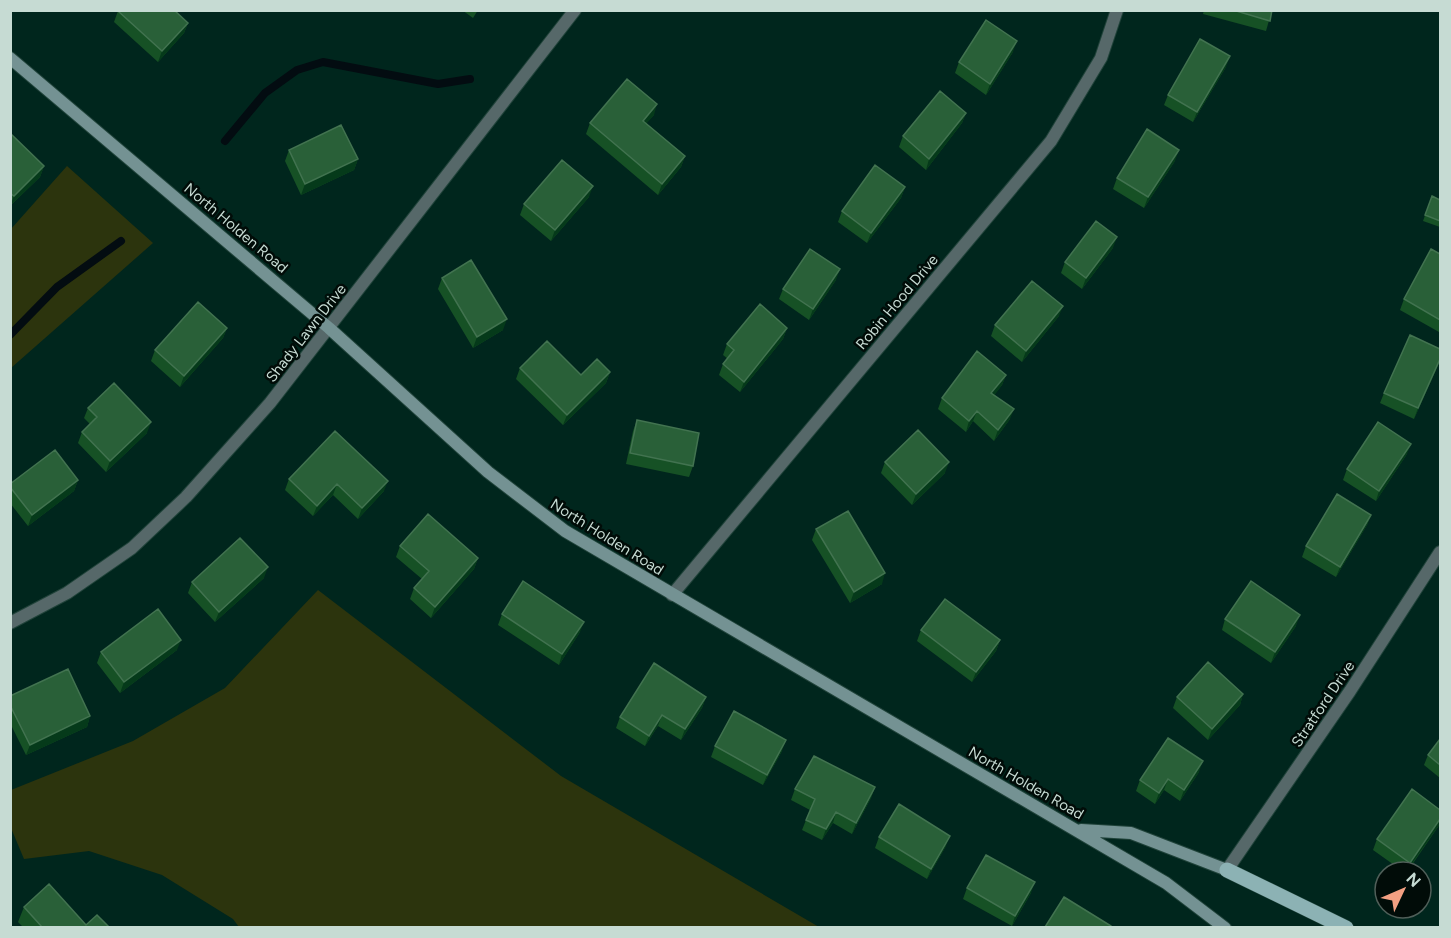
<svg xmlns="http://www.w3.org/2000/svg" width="1451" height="938" font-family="Figtree,sans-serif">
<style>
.green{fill:#2c340d}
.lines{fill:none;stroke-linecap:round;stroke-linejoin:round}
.stream{stroke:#030c11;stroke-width:8}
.street-casing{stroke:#20433a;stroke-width:14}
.secondary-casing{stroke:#20433a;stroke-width:14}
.primary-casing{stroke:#20433a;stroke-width:16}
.street{stroke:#566869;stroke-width:12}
.secondary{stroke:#749293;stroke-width:12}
.primary{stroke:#8cb2b4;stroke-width:15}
.wall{fill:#165125}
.shaded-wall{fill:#053a1a}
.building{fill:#296038;stroke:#427350;stroke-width:1.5}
.labels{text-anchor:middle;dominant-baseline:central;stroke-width:5;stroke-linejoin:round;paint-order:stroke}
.street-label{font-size:15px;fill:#c6dbd3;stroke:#010c08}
</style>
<rect width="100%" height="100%" fill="#00261d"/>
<!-- green -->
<path class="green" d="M67,166L153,243L11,368V229Z
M318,590L561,776L819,927H239L233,919L162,875L89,851L24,859L11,828V790L133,741L225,688Z"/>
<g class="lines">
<!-- stream -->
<path class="stream" d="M225,141L265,93L297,70L323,62L438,84L470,79
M10,335L57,287L121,241"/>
<defs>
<path id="street" d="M672,595L1051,141L1101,58L1117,10
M10,623L67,593L132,548L186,497L270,403L575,10
M1227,870L1350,691L1440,552"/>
<path id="secondary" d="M10,58L329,328L488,472L565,531L1166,883L1225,928
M1081,830L1131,833L1227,870"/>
<path id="primary" d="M1227,870L1346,928"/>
</defs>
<!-- street casing -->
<use href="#street" class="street-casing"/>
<!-- secondary casing -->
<use href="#secondary" class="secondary-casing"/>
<!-- primary casing -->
<use href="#primary" class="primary-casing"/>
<!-- street -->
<use href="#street" class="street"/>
<!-- secondary -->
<use href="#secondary" class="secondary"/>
<!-- primary -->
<use href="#primary" class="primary"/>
</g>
<!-- wall -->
<path class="wall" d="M462,10H478L473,18Z
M1204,10H1272L1266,31L1203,14Z
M118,11L188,23L184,33L158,62L114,22Z
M1013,52L986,95L955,73L959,62Z
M1226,67L1193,122L1164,105L1168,95Z
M966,113L962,123L926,170L899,147L903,136Z
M654,115L646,123L685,156L681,167L658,195L586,134L590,123Z
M10,133L44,166L40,177L10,206Z
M289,150L358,159L354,170L301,195L285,161Z
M1175,161L1144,208L1113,189L1117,178Z
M905,187L901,198L867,243L838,222L842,211Z
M1432,196L1440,200V227L1423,221Z
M589,197L551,241L520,215L524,204Z
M1113,248L1082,289L1061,273L1065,262Z
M1440,254V330L1439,332L1400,310L1404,299Z
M442,278L503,330L473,348L438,289Z
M836,280L809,320L779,299L783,289Z
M1059,316L1022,362L991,336L995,325Z
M227,328L223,338L180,387L151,361L155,350Z
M787,328L783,339L740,392L719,375L723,364L728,359L723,355L727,344Z
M1440,361L1414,419L1380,403L1384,393Z
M520,368L581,375L610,372L606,383L563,425L516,379Z
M1006,375L1002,385L994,395L1010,419L994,441L973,421L966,432L938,409L942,398Z
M88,408L147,433L106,472L78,443L82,432L90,424L84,418Z
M637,420L693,466L689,477L626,464L633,431Z
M335,431L384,491L358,519L333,495L313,516L285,490L289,479Z
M1407,454L1376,501L1343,480L1347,469Z
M885,462L945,473L912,505L881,473Z
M78,480L74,491L28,526L10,503V484Z
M1371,515L1367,525L1336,577L1302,557L1306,546Z
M816,529L882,584L850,603L812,540Z
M400,546L478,558L474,569L431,618L410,599L414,588L422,579L396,557Z
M264,578L215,622L188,593L192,582Z
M502,614L580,632L559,665L498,625Z
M1225,619L1296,626L1271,663L1222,630Z
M921,630L1000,640L996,651L972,682L917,641Z
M177,650L120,693L97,663L101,652Z
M1243,694L1240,705L1208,740L1173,708L1177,697Z
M10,696L90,716L87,727L26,755L10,723Z
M706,697L702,708L681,740L658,726L645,746L616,728L620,717Z
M1440,739V778L1424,765L1428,755Z
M715,746L782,751L763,785L711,757Z
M1199,772L1180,801L1164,790L1155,804L1136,791L1140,780Z
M875,787L871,798L852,834L833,823L822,840L802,830L810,810L791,800L795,789Z
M1440,824L1407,872H1404L1373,850L1377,839Z
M879,837L946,846L927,879L875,848Z
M967,888L1031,893L1012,926L963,899Z
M24,907L86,925L109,927H23L18,922Z"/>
<!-- shaded-wall -->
<path class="shaded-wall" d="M188,23L184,33L158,62L162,51Z
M1017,41L1013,52L986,95L990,84Z
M1230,56L1226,67L1193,122L1197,112Z
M657,104L654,115L639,132L643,121Z
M966,113L962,123L926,170L929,159Z
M1179,150L1175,161L1144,208L1148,197Z
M685,156L681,167L658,195L662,184Z
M358,159L354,170L301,195L305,184Z
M44,166L40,177L10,206L14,196Z
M593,186L589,197L551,241L555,230Z
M905,187L901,198L867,243L871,233Z
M1117,237L1113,248L1082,289L1086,278Z
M840,269L836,280L809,320L813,309Z
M1063,306L1059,316L1022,362L1026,351Z
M507,319L503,330L473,348L477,337Z
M227,328L223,338L180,387L184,376Z
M787,328L783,339L740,392L744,382Z
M1440,359V361L1414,419L1418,408Z
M610,372L606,383L563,425L567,415Z
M1006,375L1002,385L988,404L991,393Z
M1014,409L1010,419L994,441L998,430Z
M977,411L973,421L966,432L969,421Z
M151,422L147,433L106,472L110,461Z
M1411,444L1407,454L1376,501L1379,491Z
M949,462L945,473L912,505L916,494Z
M78,480L74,491L28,526L32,515Z
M388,481L384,491L358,519L362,508Z
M337,484L333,495L313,516L317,506Z
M1371,515L1367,525L1336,577L1340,567Z
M478,558L474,569L431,618L435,607Z
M268,567L264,578L215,622L219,612Z
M885,573L882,584L850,603L854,592Z
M1300,615L1296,626L1271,663L1275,652Z
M584,622L580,632L559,665L562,654Z
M181,640L177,650L120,693L124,682Z
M1000,640L996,651L972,682L976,672Z
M1243,694L1240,705L1208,740L1212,729Z
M706,697L702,708L681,740L685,729Z
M662,715L658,726L645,746L649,736Z
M90,716L87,727L26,755L30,745Z
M786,740L782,751L763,785L767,775Z
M1203,761L1199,772L1180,801L1184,790Z
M1168,779L1164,790L1155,804L1159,793Z
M875,787L871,798L852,834L856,823Z
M836,812L833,823L822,840L826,829Z
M1440,819V824L1406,872L1410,863Z
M950,836L946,846L927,879L931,869Z
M1035,882L1031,893L1012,926L1015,916Z"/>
<!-- building -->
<path class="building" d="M119,10H174L188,23L162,51L118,11Z
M1233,10H1272L1270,21Z
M986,20L1017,41L990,84L959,62Z
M1200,39L1230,56L1197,112L1168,95Z
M627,79L657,104L643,121L685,156L662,184L590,123Z
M940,91L966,113L929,159L903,136Z
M341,125L358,159L305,184L289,150Z
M1147,129L1179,150L1148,197L1117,178Z
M10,133L44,166L14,196L10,193Z
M562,160L593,186L555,230L524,204Z
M875,165L905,187L871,233L842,211Z
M1432,196L1440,200V221L1425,215Z
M1096,221L1117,237L1086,278L1065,262Z
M810,249L840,269L813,309L783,289Z
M1431,249L1440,254V320L1404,299Z
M471,260L507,319L477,337L442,278Z
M1032,281L1063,306L1026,351L995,325Z
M198,302L227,328L184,376L155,350Z
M760,304L787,328L744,382L723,364L734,350L727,344Z
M1410,335L1440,349V359L1418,408L1384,393Z
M547,341L581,375L597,359L610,372L567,415L520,368Z
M977,351L1006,375L991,393L1014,409L998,430L977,411L969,421L942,398Z
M114,383L151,422L110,461L82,432L97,417L88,408Z
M637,420L699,433L693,466L630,453Z
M1378,422L1411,444L1379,491L1347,469Z
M918,430L949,462L916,494L885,462Z
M335,431L388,481L362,508L337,484L317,506L289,479Z
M55,450L78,480L32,515L10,487V484Z
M1337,494L1371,515L1340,567L1306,546Z
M848,511L885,573L854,592L816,529Z
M428,514L478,558L435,607L414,588L429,571L400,546Z
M240,538L268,567L219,612L192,582Z
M523,581L584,622L562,654L502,614Z
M1251,581L1300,615L1275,652L1225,619Z
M945,599L1000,640L976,672L921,630Z
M158,609L181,640L124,682L101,652Z
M1208,662L1243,694L1212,729L1177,697Z
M654,663L706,697L685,729L662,715L649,736L620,717Z
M68,669L90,716L30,745L10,705V696Z
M734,711L786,740L767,775L715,746Z
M1168,738L1203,761L1184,790L1168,779L1159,793L1140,780Z
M1440,739V765L1428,755Z
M814,756L875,787L856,823L836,812L826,829L806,820L815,799L795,789Z
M1412,789L1440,810V819L1410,863L1377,839Z
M899,804L950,836L931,869L879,837Z
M986,855L1035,882L1015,916L967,888Z
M49,884L86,925L97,915L109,927H42L24,907Z
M1064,897L1111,926V927H1045Z"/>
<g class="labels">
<!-- street labels -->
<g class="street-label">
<text transform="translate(236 228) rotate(40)">North Holden Road</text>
<text transform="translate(897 302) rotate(-50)">Robin Hood Drive</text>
<text transform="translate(306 333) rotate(-52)">Shady Lawn Drive</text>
<text transform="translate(607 537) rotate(32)">North Holden Road</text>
<text transform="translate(1323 704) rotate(-56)">Stratford Drive</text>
<text transform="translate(1026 783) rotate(30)">North Holden Road</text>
</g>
</g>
<!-- border -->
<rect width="1451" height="938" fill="none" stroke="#c6dbd3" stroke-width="24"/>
<!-- north arrow -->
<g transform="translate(1403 890) rotate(46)"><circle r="28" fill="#010c08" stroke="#505f59" stroke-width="1.5"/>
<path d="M0-4.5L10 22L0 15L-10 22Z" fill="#f3a082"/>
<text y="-9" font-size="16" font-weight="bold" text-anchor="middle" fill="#c6dbd3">N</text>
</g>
</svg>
